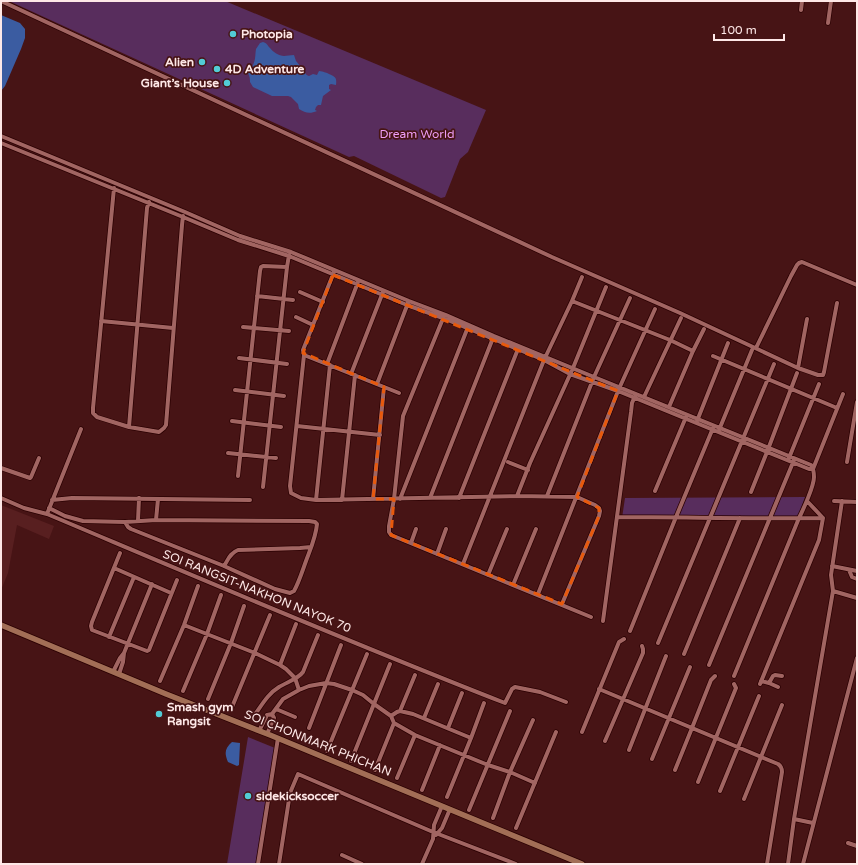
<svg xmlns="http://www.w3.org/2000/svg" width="858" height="865" font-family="'Varela Round',sans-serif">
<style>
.built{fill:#581f20}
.green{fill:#582d5d}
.water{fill:#3b5ca1}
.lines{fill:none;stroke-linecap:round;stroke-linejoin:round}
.street-casing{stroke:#2b0002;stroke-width:5.5}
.secondary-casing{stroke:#2b0002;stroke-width:7}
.street{stroke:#a16562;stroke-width:4}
.secondary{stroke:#a26e56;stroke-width:5.5}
.marked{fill:none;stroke:#e8590c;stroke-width:3;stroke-dasharray:8 5;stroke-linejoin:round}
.poi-dot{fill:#52ccd6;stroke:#471415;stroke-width:1.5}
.labels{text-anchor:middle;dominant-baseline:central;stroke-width:3.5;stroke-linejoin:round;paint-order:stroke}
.poi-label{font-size:12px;font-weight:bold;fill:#fee8e7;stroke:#471415;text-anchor:start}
.park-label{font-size:12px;fill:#ed9df5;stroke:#471415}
.street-label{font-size:12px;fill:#fee8e7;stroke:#471415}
</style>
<rect width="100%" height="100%" fill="#471415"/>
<!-- built -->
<path class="built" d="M1,505L54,526L49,539L17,525L8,573L1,590Z"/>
<!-- green -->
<path class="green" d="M9,1H225L486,110L468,152L460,159L445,197L441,198L354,156L349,157Z
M805,497L797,520L622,518L625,498Z
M248,737L275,748L256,864H227Z"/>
<!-- water -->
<path class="water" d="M1,15L20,23L25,29V38L21,49L5,86L1,91Z
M263,42C267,43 267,45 270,48C273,52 279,56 284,56C287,56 290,55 294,55L296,61L301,67V69L305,71C305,74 306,75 309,76L313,74L317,75L319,71C324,72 325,72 329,74C335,77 337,77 336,85L331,84L329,85V89L331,90L323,96L321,105H318L316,107L315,110L317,111C310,114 305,113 299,109L298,104L291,97L288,96H272L253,87L250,82C250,76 249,76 248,73C248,70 252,68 253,65C256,59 255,54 256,49L260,43Z
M232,742L240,743L239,765L237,766L228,762C224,753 225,748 232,742Z"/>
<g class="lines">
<defs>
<path id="street" d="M1,1L552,257L680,313L798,368L818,375H823L824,372L837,303
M801,10L802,1
M828,23L831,1
M1,136L185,212L240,236L291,252L409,301L446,315L494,336L594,377L811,465C813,468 814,473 814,477C814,486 803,510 799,518L734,676
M1,143L183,217L238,240L289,256L407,305L443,318L544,360L570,374L618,391L809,469H813
M114,188L93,408V413L97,417L129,427L159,432L164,428L166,425L182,225L183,216
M334,272L303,350L304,355L399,393
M300,292L323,302
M257,296L293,300
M572,301L670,340L693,351
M444,316L403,416L394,499L389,526V532L391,535L591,617
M296,317L313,325
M101,321L173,328
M243,327L289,331
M756,348L791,276L797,265L799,263L802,262L857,285
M304,355L290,486L291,493L301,498L316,500L517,496L577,497L595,505L599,508L600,511L599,516L562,604
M713,356L837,408
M239,358L287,364
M327,364L358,282
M798,368L807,319
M351,374L383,292
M377,384L408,303
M235,390L284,396
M644,397L681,318
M669,407L693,351L704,329
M232,421L281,427
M697,421L728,343
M297,426L380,435
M129,427L147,208L149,202
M719,430L752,350
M228,453L276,458
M789,458L819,384
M508,462L528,470
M847,462L857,402
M1,468L30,478L31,477L39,458
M813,469L843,394
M238,476L260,271L261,267L263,266L287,267
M263,487L287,267L289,255
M655,491L686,417
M751,492L767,452L797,373
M517,496L530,463L573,368L606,287
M547,496L594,377L630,298
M1,498L24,508L47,514C199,578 351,643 505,703L512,689L515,687L540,692L566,702
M430,498L493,338
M459,498L518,349
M373,499L384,387
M400,499L468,327
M52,500L72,498L250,500
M316,500L330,365
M342,500L355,375
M834,501L857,502
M842,501L831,575L833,591L857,598
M49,508L65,516L83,521L125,522L156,520L309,521L315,522L317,524C316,537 310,550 306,561C302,572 299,582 294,591L290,593L275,589L224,566L131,529L128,527L125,522
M47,514L81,429
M617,517C686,517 754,519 823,518
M156,520L158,499
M138,521L139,498
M411,543L416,529
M120,553L92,622L91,626L92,630L147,651L149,650L177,580
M437,554L446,529
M463,564L544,360L572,301L582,277
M224,566C228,560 230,553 238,550L300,548L311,547
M832,566L857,571
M114,568L171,593
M849,570L852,577L857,579
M488,575L507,529
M513,585L536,529
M538,594L618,391L655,309
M603,621L631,412L632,403L635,396
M184,625L255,653L280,665L286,669L295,678L299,690
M630,631L676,517L713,428
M109,637L134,577
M658,643L774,364
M684,654L740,518
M280,665L296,624
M709,665L794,460
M113,672L120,658L124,653L152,584
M119,674L123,662L124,653
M160,681L184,625L198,586
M761,681L769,683L773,676L775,675L782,676
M769,683L778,687
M760,684L819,540L823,518L807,501
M599,689L778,764C781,766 782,768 782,772L767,864
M183,691L207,634L221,595
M208,699L231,643L244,606
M232,707L270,615
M276,709L295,717
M400,711L415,675
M256,713C263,703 269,693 279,687C287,682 298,679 303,672L318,635
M391,716L397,712L400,711L413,714L471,738
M424,718L438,684
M309,728L341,645
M448,728L462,693
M259,731L267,715L272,714L283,699L299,690L309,686L326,683L334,684L352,690L363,695L374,704L391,716L394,723L415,735L488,765L510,772L535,783
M582,732L619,642L624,639
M267,734L274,718L272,714
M605,741L643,653V649L642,646
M629,750L666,656
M327,751L367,654
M652,759L690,667
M351,761L390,664
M375,770L394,723
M675,770L692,728L711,680L715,676
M397,778L415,735
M698,782L736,688L734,684
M422,790L440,745
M720,791L759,696
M447,797L471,738L484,703
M744,799L782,705
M469,810L510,711
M493,818L510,772L533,720
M794,819L813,823
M516,828L556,732
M436,835L442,828L450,809
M848,843L857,846
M342,855L362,864
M258,864L278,738
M279,864L290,793L298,774L433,832L516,864
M422,864L433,839L434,825L442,806
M788,864L794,819L833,591
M803,864L857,658"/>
<path id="secondary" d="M1,625L166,694L270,735L582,864"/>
</defs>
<!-- street casing -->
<use href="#street" class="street-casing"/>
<!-- secondary casing -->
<use href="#secondary" class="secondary-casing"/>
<!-- street -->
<use href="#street" class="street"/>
<!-- secondary -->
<use href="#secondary" class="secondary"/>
</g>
<!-- marked area -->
<path class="marked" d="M333,275L618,391L577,497L599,508V516L562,604L391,535L394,499H373L384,387L303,353Z"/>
<!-- markers -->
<g class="poi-dot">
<circle cx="233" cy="34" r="4"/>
<circle cx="202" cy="62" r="4"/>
<circle cx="217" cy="69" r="4"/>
<circle cx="227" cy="83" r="4"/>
<circle cx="159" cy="714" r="4"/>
<circle cx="248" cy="796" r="4"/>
</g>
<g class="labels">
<!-- poi labels -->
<g class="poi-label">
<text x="241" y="34">Photopia</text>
<text x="194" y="62" text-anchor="end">Alien</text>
<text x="225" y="69">4D Adventure</text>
<text x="219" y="83" text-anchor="end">Giant’s House</text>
<text x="167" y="707">Smash gym<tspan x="167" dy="14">Rangsit</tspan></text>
<text x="256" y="796">sidekicksoccer</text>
</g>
<!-- park labels -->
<g class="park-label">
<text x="417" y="134">Dream World</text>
</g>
<!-- street labels -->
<g class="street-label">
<text transform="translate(257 591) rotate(22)">SOI RANGSIT-NAKHON NAYOK 70</text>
<text transform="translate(318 743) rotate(22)">SOI CHONMARK PHICHAN</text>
</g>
</g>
<!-- border -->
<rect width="858" height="865" fill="none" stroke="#fee8e7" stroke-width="4"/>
<!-- scale -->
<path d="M714 34v6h70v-6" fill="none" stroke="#fee8e7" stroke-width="2"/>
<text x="720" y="34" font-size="12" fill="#fee8e7" stroke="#471415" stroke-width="3" paint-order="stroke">100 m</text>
</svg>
